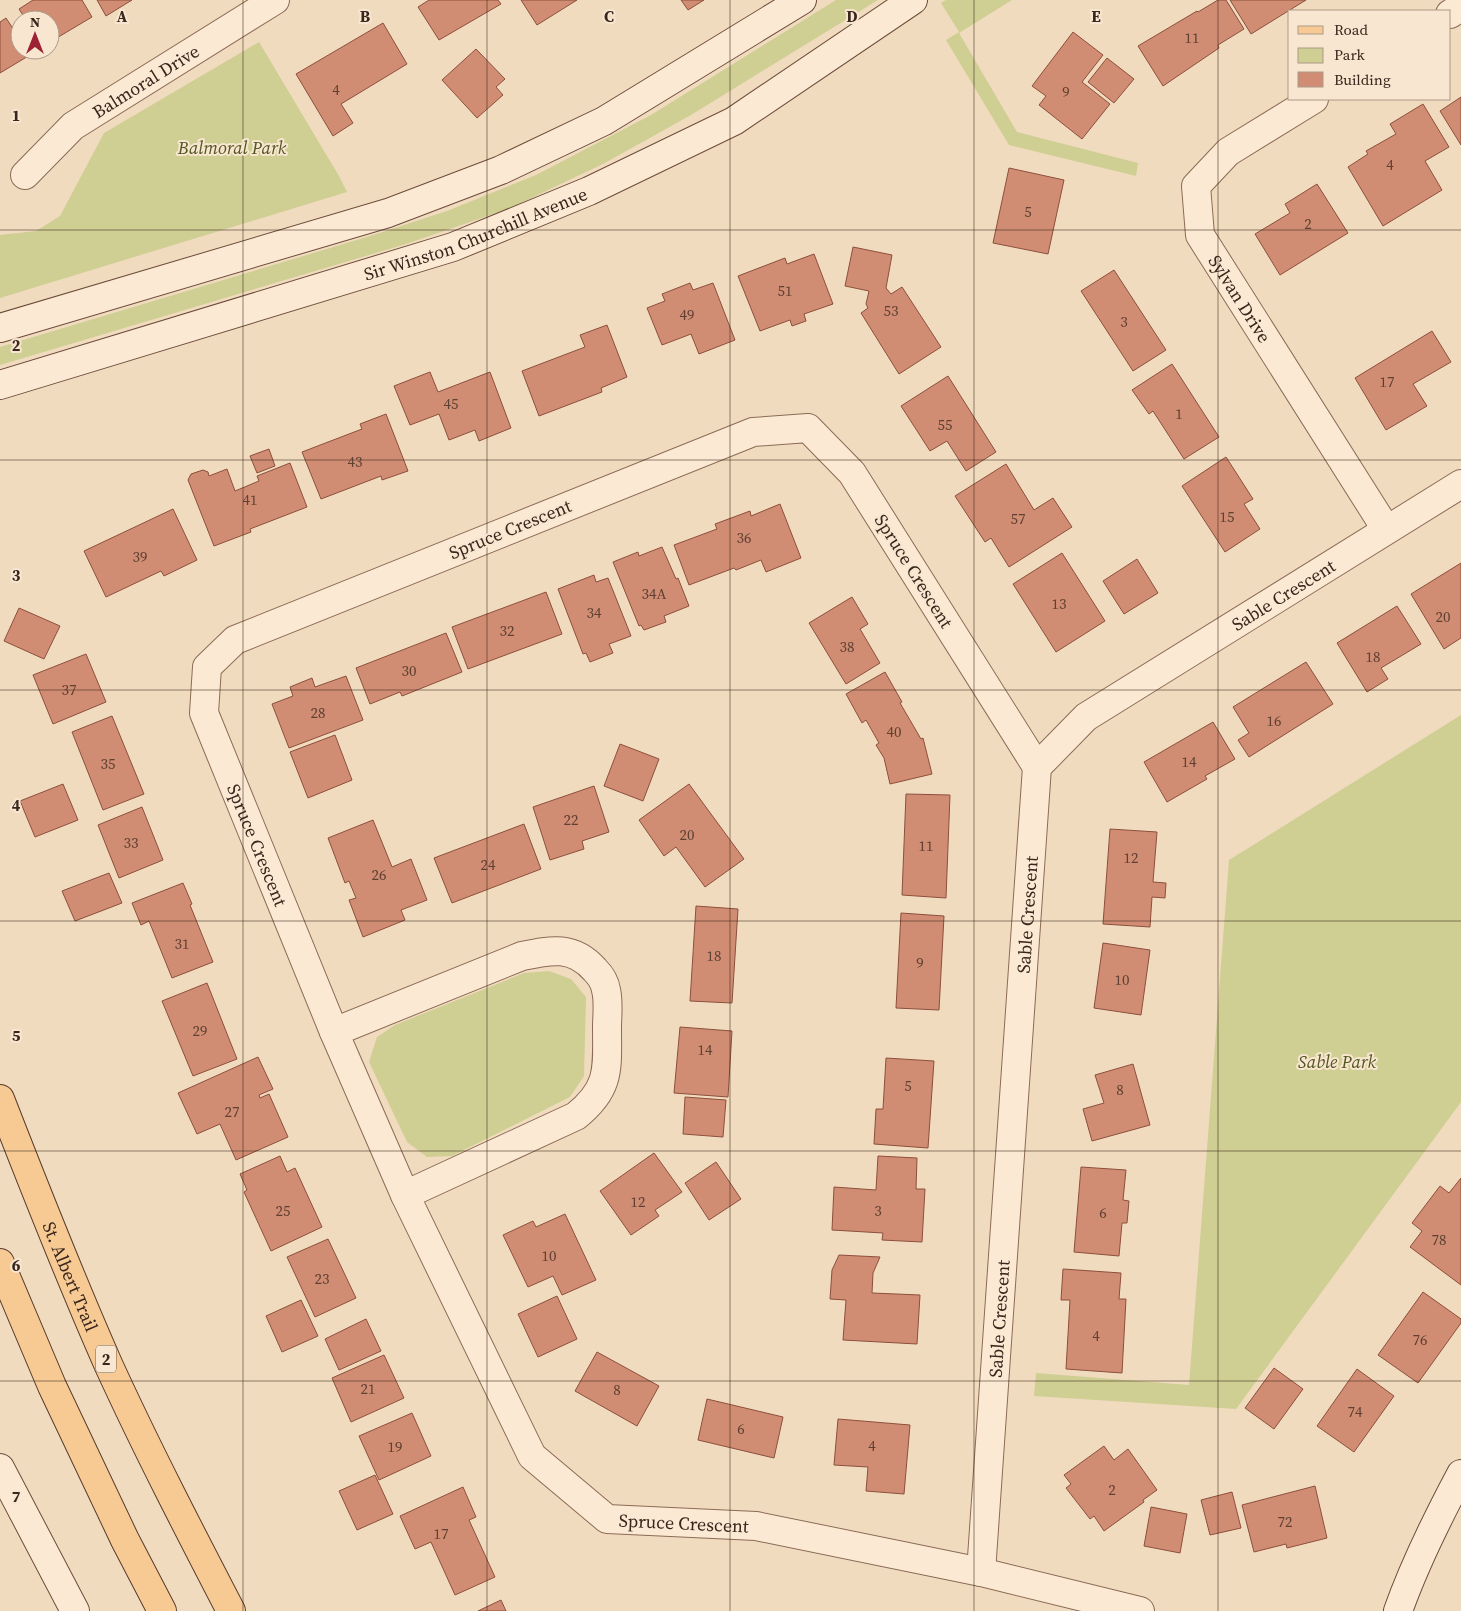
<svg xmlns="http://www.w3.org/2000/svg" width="1461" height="1611" font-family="'Source Serif 4',serif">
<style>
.green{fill:#cfce93}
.building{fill:#d18d73;stroke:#8c4f3b}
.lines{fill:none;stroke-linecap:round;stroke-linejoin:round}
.street-casing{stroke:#8b6b56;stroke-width:30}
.secondary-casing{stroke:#6c4c3a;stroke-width:30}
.primary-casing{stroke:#583a2b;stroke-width:30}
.street{stroke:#fbe9d3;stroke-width:28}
.secondary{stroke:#fbe9d3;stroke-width:28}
.primary{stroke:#f7ca94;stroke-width:28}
.grid{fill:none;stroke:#39261c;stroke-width:1;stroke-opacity:0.55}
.labels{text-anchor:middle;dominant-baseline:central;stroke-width:4;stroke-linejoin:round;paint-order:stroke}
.number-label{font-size:15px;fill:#5f4032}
.shield{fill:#f8e6d0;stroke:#726052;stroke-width:1}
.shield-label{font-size:16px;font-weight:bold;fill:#39261c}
.street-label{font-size:18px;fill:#39261c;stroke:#f8e6d0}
.park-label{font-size:18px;font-style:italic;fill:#515721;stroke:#f8e6d0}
.grid-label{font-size:16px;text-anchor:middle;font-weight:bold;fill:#39261c;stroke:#f8e6d0;stroke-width:4;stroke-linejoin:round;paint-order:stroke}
</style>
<rect width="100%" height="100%" fill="#f1dbbf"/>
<!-- green -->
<path class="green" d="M836,0H878L691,115L603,164L508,209L406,244L0,365V347L370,236L447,211L536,175L651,115Z
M946,0H1012L959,33L1017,132L1138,163L1136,176L1009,145L946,40L959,32L941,3Z
M259,42L339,176L347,192L0,298V235L36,231L60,216L104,133Z
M1461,715V1102L1236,1409L1034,1396L1036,1373L1189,1385L1229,860Z
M549,971L571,979L586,997L584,1076L570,1097L452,1156L427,1157L407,1142L369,1062L377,1037L395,1025L524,973Z"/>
<!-- building -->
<path class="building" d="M33,0H82L92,17L50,42V20H26L19,9Z
M97,0H132L106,16Z
M429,0H498L501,4L439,40L418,7Z
M521,0H577L537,25Z
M681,0H704L688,10Z
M1218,0H1226L1244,29L1218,45L1219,48L1163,86L1138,46L1197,11L1198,12Z
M1230,0H1306L1251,34Z
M6,18L20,39V50H27L30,55L0,73V22Z
M383,23L407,64L341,104L353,123L333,136L296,74Z
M1073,32L1103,55L1082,82L1110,104L1082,139L1039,105L1046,96L1032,86Z
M476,49L505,79L496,87L503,95L477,118L442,80Z
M1107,58L1134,79L1114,103L1088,82Z
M1461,97V145L1440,111Z
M1423,104L1449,147L1425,161L1442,190L1383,226L1348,167L1368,154L1366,151L1396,134L1390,124Z
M1009,168L1064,180L1048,254L993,243Z
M1317,184L1348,233L1280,275L1255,234L1290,213L1285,204Z
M853,247L892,255L886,288L891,294L902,287L941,347L899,374L861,313L868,308L866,304L869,291L845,286Z
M814,254L833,304L804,314L806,321L792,326L790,320L760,331L738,276L785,258L787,264Z
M1114,270L1166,350L1133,371L1081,291Z
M690,283L693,290L713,283L735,340L699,354L691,334L662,345L647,308L665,301L662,294Z
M607,325L627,377L601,388L602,392L539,416L522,371L585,347L580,335Z
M1432,331L1451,362L1413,384L1427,406L1386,430L1355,378Z
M1172,364L1219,437L1184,459L1153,411L1149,414L1132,390Z
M430,372L438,392L490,372L511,428L479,441L475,430L449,440L439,414L410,425L394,386Z
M948,376L996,452L966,471L947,441L930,451L901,406Z
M386,414L408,471L382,480L381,476L321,499L302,452L362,429L360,424Z
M269,449L275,466L257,473L250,456Z
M1226,457L1253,499L1244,504L1260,529L1225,552L1182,486Z
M290,463L307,507L250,529L251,532L214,546L188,480L191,474L203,470L208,472L209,476L227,469L235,491L259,481L257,476Z
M1006,464L1034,510L1053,498L1072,527L1009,567L991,538L985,542L955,496Z
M780,504L801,558L766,572L761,560L736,570L734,568L689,585L674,545L717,529L715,524L750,511L751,516Z
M173,509L197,560L164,576L161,571L106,597L84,551Z
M662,547L676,579L678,578L689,606L664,616L666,622L644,630L641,625L639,626L613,562L638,552L639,556Z
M1062,553L1105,621L1056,652L1013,584Z
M1137,559L1158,593L1124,614L1103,581Z
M1461,563V638L1444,649L1411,594Z
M594,575L596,582L608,578L631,636L609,644L613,653L590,662L586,653L583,654L558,589Z
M546,592L562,634L468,669L452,627Z
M852,597L868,624L860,629L880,663L846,684L809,623Z
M1397,606L1421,644L1381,668L1388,679L1367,692L1337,643Z
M19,608L60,626L44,659L4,641Z
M446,633L462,672L402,696L400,692L370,704L356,668Z
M86,654L106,702L53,724L33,675Z
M1306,662L1333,704L1249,757L1238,740L1249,733L1233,707Z
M885,672L902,702L900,703L921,739L923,738L932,774L890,784L884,758L876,745L879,743L866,720L862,723L846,694Z
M346,676L363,720L289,748L272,704L293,696L290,687L312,678L315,687Z
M112,716L144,794L103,810L72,732Z
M1213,722L1235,759L1205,776L1207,779L1167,802L1144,762Z
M335,735L352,780L308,798L290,752Z
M620,744L659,759L643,801L604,786Z
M63,784L78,820L35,837L20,801Z
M689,784L744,859L705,887L676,847L664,856L639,820Z
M594,786L609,832L582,841L584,849L550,860L533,807Z
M906,794L950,795L946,898L902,895Z
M142,807L163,860L119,878L98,825Z
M373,820L392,867L411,859L427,900L401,910L405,920L363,937L349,900L356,898L349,881L345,883L328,838Z
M524,824L541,869L452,903L434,858Z
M1110,829L1157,832L1153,882L1166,883L1165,898L1152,897L1150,927L1103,924Z
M109,873L122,903L75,921L62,891Z
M183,883L192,904L190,905L213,962L172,978L149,921L141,925L132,903Z
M696,906L738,909L732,1003L690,1001Z
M901,913L944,916L939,1010L896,1008Z
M1103,943L1150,950L1141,1015L1094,1008Z
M207,983L237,1059L193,1076L162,1001Z
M680,1027L732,1031L728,1097L674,1093Z
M258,1057L273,1089L259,1095L260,1098L269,1094L288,1137L236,1160L220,1124L197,1134L178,1093Z
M886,1058L934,1061L928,1148L874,1144L876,1109H883Z
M1133,1064L1150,1125L1092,1141L1083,1109L1104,1103L1095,1075Z
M685,1097L726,1100L723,1137L683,1134Z
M654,1153L682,1192L655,1210L659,1216L631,1235L600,1191Z
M280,1156L287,1172L295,1168L322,1227L271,1251L244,1192L247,1190L240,1174Z
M878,1156L917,1158L916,1189H925L922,1242L882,1240L883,1233L832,1230L834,1187L876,1190Z
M716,1162L741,1199L709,1220L685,1183Z
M1081,1167L1126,1170L1123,1200L1129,1201L1127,1223H1122L1119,1256L1074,1252Z
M1461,1178V1285L1410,1247L1422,1231L1412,1223L1440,1186L1449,1193Z
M565,1214L596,1280L562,1295L553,1276L528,1287L503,1235L533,1221L536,1227Z
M328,1239L356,1298L315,1317L287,1257Z
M839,1255L880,1257L873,1273L872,1293L920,1295L917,1344L843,1340L846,1300L830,1299L832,1270Z
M1063,1269L1121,1273L1119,1299H1126L1122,1373L1066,1369L1070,1300H1061Z
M1423,1292L1461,1319V1323L1418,1383L1378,1355Z
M557,1296L577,1339L538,1357L518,1314Z
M301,1300L318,1336L282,1352L266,1316Z
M366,1319L381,1351L339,1370L325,1339Z
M597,1352L659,1386L637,1426L575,1391Z
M384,1355L404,1398L351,1422L332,1378Z
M1274,1368L1303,1389L1274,1429L1245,1408Z
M1357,1369L1394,1396L1354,1452L1317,1426Z
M707,1399L783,1417L774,1458L698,1440Z
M412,1413L431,1456L379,1480L359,1436Z
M838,1419L910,1425L904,1494L866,1491L868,1467L834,1465Z
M1104,1446L1114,1460L1128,1449L1157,1490L1143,1500L1144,1502L1104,1531L1094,1516L1090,1519L1066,1488L1071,1484L1064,1475Z
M375,1475L393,1514L357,1530L339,1491Z
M1315,1486L1327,1538L1287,1548L1286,1544L1254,1552L1242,1505Z
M463,1487L476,1517L469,1520L495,1577L455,1595L431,1542L415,1549L400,1516Z
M1232,1492L1241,1528L1210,1535L1201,1500Z
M1151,1507L1187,1514L1180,1553L1144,1546Z
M501,1600L506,1611H478Z"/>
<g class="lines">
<defs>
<g id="street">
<path d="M1450,14L1461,7"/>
<path id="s1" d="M1314,99L1228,152L1196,186L1200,235L1386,529"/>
<path id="s2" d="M25,175L73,126L275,0"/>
<path id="s3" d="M1037,767L852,473L808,428L753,432L235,640L207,667L204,713L334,1032L405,1195L532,1456L607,1519L756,1526L981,1572L1140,1611"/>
<path d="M334,1032L522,956C551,950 573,945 595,970C600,975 605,983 606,990C609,1001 607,1016 607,1028C607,1068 611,1088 576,1116L405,1195"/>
<path id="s4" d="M981,1572L1037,767L1086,717L1461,484"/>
</g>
<g id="secondary">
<path d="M0,328L388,213L501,170L604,121L802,0"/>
<path id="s5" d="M0,385L453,247L589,191L734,121L913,0"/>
<path d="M0,1468L75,1611"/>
<path d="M1398,1611C1415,1563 1437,1519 1461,1474"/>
</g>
<g id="primary">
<path id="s6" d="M0,1099C35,1189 70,1278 109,1366C147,1449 189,1530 231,1611"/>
<path d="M0,1263L52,1386L125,1540L162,1611"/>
</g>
</defs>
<!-- street casing -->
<use href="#street" class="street-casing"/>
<!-- secondary casing -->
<use href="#secondary" class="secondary-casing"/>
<!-- primary casing -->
<use href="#primary" class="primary-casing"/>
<!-- street -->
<use href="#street" class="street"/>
<!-- secondary -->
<use href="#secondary" class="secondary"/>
<!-- primary -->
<use href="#primary" class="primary"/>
</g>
<!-- grid -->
<path class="grid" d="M243,0V1611M487,0V1611M730,0V1611M974,0V1611M1218,0V1611M0,230H1461M0,460H1461M0,690H1461M0,921H1461M0,1151H1461M0,1381H1461"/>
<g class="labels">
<!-- number labels -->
<g class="number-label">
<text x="1192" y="37">11</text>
<text x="336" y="89">4</text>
<text x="1066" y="91">9</text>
<text x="1390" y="164">4</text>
<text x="1028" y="211">5</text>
<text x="1308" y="223">2</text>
<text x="785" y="290">51</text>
<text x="891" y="310">53</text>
<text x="687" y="314">49</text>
<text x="1124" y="321">3</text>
<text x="1387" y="381">17</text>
<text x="451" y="403">45</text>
<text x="1179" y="413">1</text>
<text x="945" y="424">55</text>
<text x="355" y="461">43</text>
<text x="250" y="499">41</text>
<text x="1227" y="516">15</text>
<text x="1018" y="518">57</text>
<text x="744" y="537">36</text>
<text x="140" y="556">39</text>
<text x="654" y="593">34A</text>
<text x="1059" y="603">13</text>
<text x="594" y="612">34</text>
<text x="1443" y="616">20</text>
<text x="507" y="630">32</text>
<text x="847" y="646">38</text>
<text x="1373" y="656">18</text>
<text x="409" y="670">30</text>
<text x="69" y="689">37</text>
<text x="318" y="712">28</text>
<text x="1274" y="720">16</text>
<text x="894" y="731">40</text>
<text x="1189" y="761">14</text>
<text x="108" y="763">35</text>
<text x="571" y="819">22</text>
<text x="687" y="834">20</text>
<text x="131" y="842">33</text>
<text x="926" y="845">11</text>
<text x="1131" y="857">12</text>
<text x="488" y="864">24</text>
<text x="379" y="874">26</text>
<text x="182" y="943">31</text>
<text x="714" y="955">18</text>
<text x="920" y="962">9</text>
<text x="1122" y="979">10</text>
<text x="200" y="1030">29</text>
<text x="705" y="1049">14</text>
<text x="908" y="1085">5</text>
<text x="1120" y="1089">8</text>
<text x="232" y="1111">27</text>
<text x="638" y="1201">12</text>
<text x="283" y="1210">25</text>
<text x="878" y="1210">3</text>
<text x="1103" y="1212">6</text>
<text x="1439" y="1239">78</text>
<text x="549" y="1255">10</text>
<text x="322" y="1278">23</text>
<text x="1096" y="1335">4</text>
<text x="1420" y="1339">76</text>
<text x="368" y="1388">21</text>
<text x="617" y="1389">8</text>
<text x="1355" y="1411">74</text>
<text x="741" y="1428">6</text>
<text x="872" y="1445">4</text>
<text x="395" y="1446">19</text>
<text x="1112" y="1489">2</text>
<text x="1285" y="1521">72</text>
<text x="441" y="1533">17</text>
</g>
<!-- shield labels -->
<rect class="shield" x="96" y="1345.5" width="20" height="27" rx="4"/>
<g class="shield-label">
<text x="106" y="1359">2</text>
</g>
<!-- street labels -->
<g class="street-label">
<text stroke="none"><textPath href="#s2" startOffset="154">Balmoral Drive</textPath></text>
<text stroke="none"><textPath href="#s5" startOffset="499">Sir Winston Churchill Avenue</textPath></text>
<text stroke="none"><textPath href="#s1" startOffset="272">Sylvan Drive</textPath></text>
<text transform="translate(510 529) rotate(-22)">Spruce Crescent</text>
<text transform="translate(914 571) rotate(58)">Spruce Crescent</text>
<text stroke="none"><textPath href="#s4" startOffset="1109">Sable Crescent</textPath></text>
<text stroke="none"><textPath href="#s3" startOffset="1251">Spruce Crescent</textPath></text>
<text stroke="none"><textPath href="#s4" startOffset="659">Sable Crescent</textPath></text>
<text stroke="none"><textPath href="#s6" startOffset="191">St. Albert Trail</textPath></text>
<text stroke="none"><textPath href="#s4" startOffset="254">Sable Crescent</textPath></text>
<text stroke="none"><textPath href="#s3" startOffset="2096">Spruce Crescent</textPath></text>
</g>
<!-- park labels -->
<g class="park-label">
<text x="232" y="147">Balmoral Park</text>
<text x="1337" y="1061">Sable Park</text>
</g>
</g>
<g class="grid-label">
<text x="122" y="22">A</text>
<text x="365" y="22">B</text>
<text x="609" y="22">C</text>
<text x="852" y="22">D</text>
<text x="1096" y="22">E</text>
<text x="16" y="121">1</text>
<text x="16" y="351">2</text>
<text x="16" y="581">3</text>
<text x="16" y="811">4</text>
<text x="16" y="1041">5</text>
<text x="16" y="1271">6</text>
<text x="16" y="1502">7</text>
</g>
<!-- legend -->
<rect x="1288" y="10" width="162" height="90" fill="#f8e6d0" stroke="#ac9988"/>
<rect x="1298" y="26" width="25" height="8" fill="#f7ca94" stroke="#ac9988"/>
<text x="1334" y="35" font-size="15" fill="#39261c">Road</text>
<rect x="1298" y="48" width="25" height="15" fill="#cfce93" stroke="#ac9988"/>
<text x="1334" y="60" font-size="15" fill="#39261c">Park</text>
<rect x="1298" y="72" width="25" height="15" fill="#d18d73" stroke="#ac9988"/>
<text x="1334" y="85" font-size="15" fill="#39261c">Building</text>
<!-- north arrow -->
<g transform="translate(35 35)"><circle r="24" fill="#f8e6d0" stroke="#ac9988"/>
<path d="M0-4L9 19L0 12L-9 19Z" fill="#9e2235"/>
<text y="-8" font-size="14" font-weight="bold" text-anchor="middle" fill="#39261c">N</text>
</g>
</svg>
